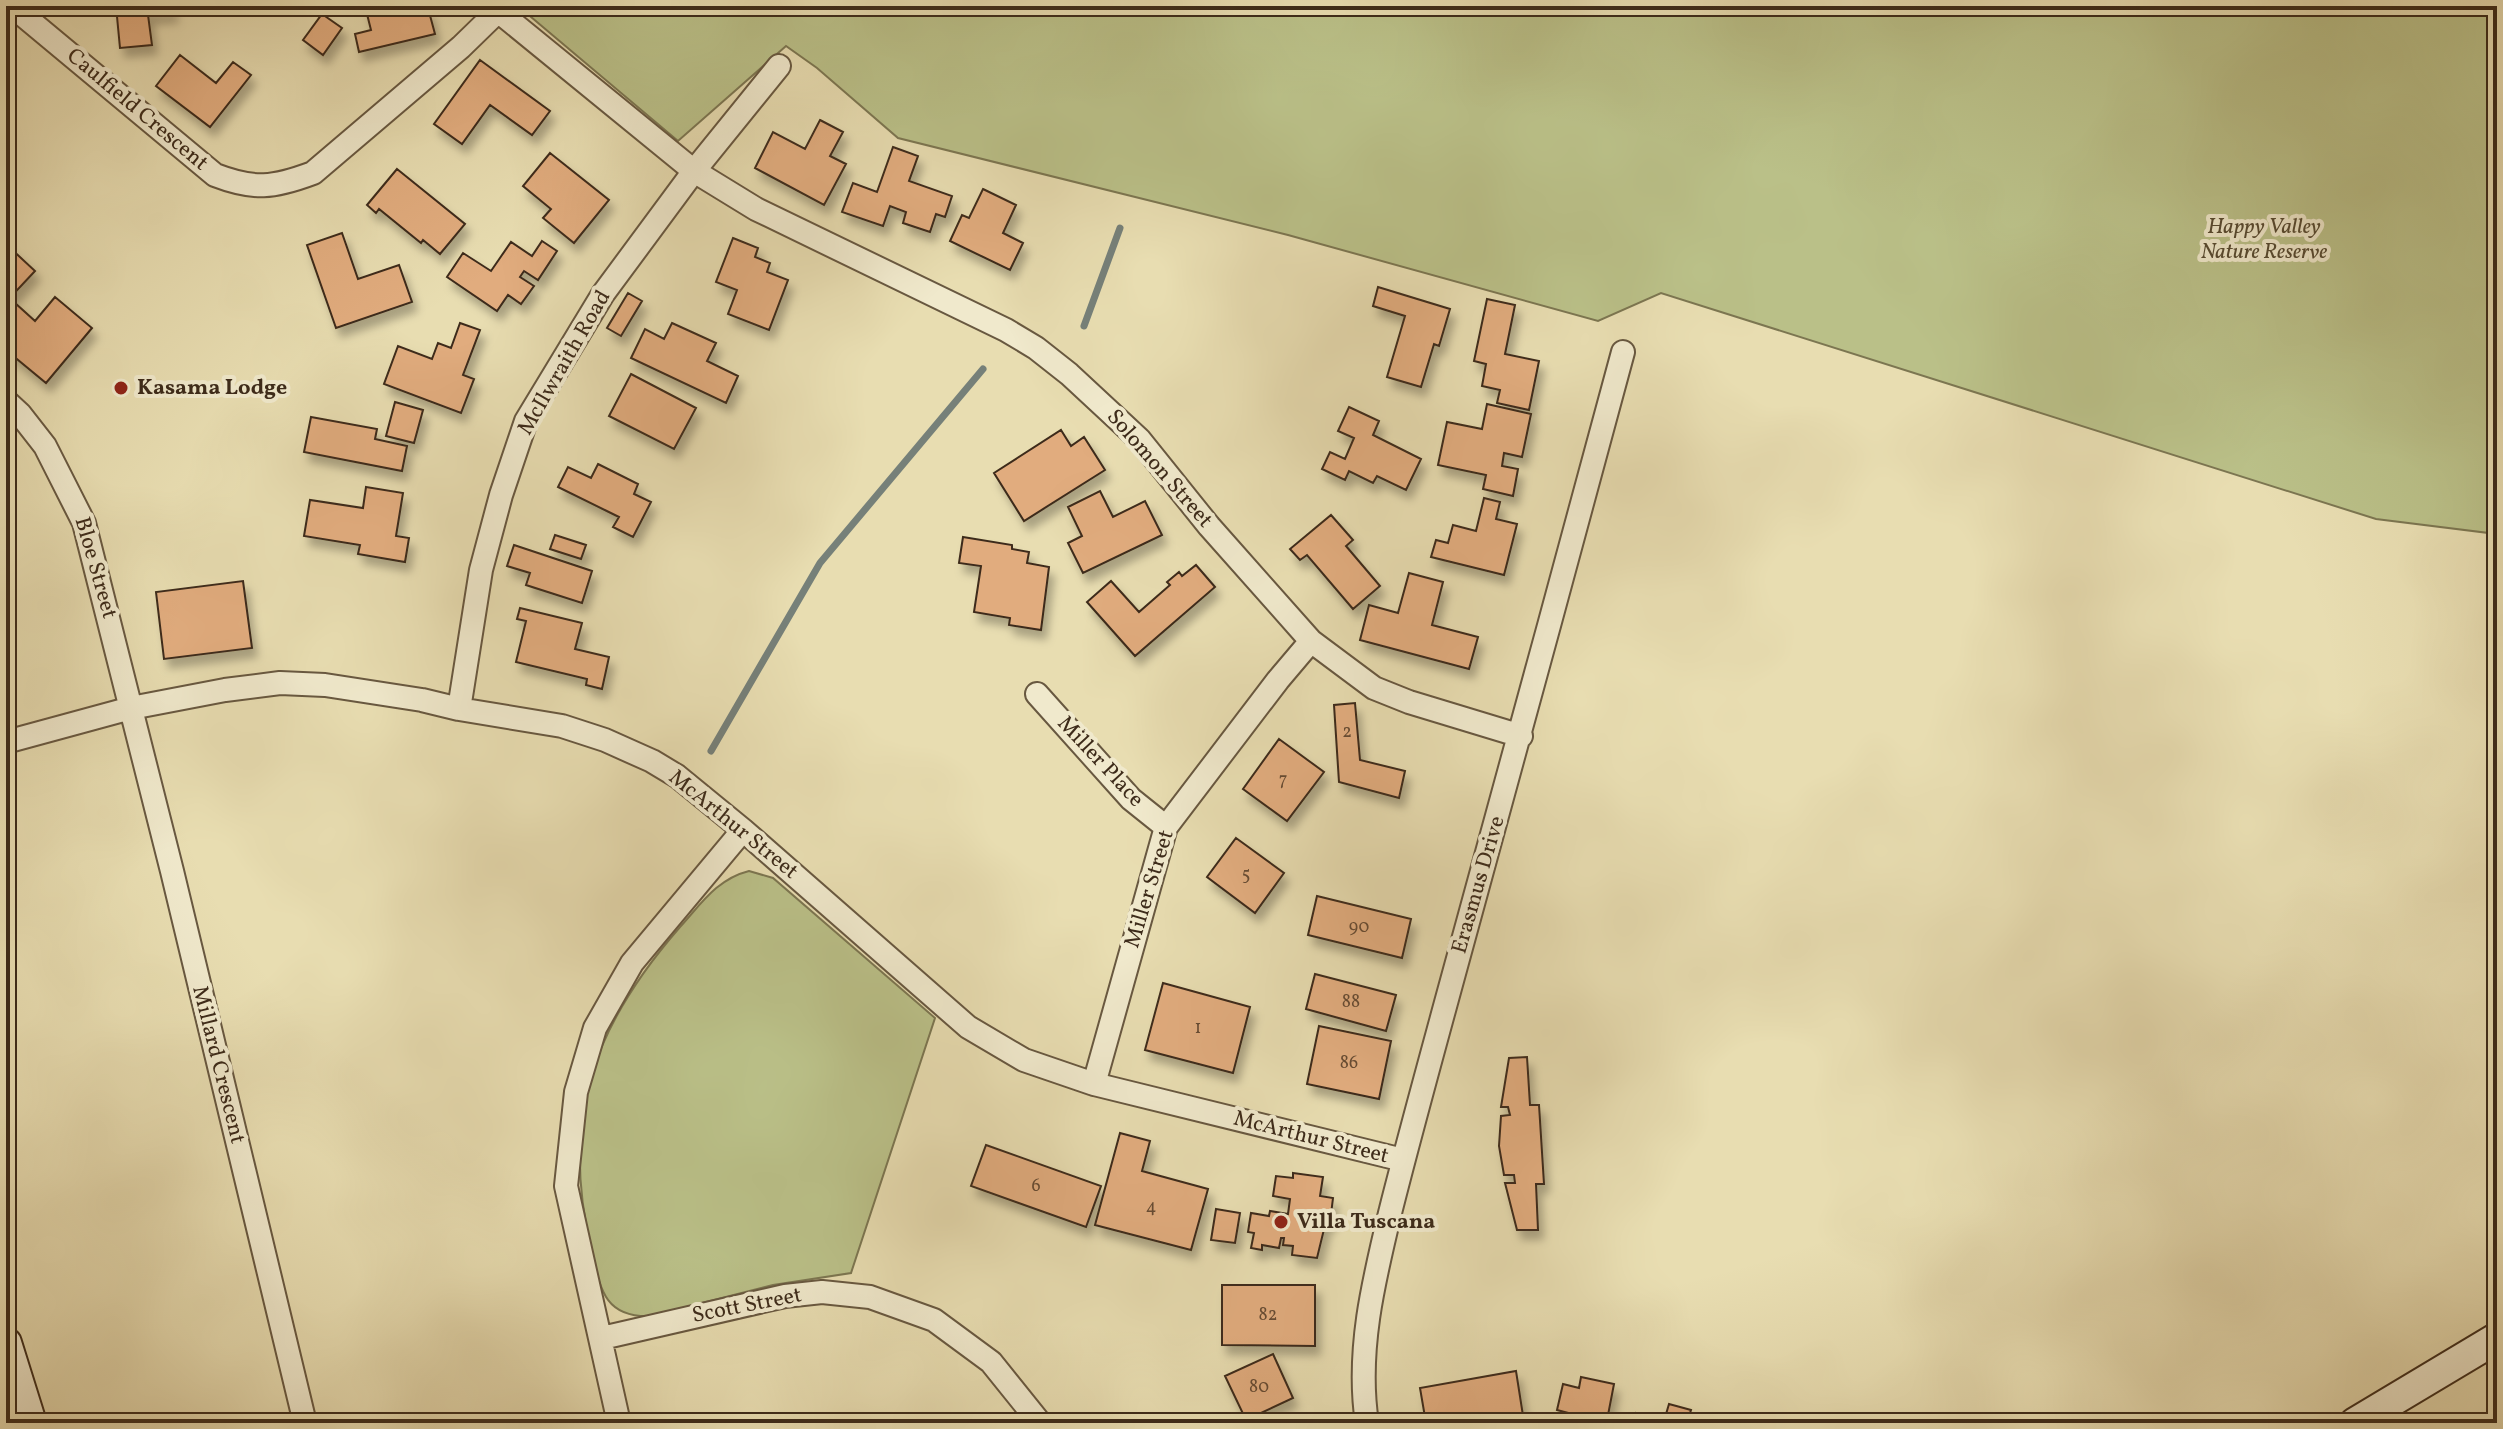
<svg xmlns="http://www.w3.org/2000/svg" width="2503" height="1429" font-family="Vollkorn,serif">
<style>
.green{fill:#bac088;stroke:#7c7651;stroke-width:2}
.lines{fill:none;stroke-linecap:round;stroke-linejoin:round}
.stream{stroke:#768079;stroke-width:7}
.building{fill:#e1ac7e;stroke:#3d2b1a;stroke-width:2;filter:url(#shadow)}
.street-casing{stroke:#685840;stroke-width:26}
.secondary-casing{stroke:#3d2b1a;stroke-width:34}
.street{stroke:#f0e9cc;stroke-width:22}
.secondary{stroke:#f0e9cc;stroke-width:30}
.poi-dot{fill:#8f2418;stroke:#f0e9cc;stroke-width:3}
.labels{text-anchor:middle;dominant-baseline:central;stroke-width:8;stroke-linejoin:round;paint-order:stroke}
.number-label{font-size:18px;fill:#664b33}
.street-label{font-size:22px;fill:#3d2b1a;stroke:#f0e9cc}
.park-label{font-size:22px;font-style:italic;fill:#564930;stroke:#f0e9cc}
.poi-label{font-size:22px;font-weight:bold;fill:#3d2b1a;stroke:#f0e9cc;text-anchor:start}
</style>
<defs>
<filter id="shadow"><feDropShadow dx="5" dy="9" stdDeviation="4" flood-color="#0004"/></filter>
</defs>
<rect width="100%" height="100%" fill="#e8ddb1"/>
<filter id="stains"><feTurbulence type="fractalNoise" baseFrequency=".0025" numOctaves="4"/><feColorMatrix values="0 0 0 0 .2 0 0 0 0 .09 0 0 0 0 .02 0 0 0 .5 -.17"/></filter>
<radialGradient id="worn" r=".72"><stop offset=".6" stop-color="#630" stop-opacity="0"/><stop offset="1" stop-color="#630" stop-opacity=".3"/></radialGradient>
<!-- green -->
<path class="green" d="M518,6H2497V534L2376,519L1661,293L1598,321L1288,235L898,138L817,68L786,46L678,141Z
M749,871L773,878L935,1018L851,1273L773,1285L651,1316C603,1318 600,1287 591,1248C560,1117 593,1027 680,927C701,904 717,879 749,871Z"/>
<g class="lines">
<!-- stream -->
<path class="stream" d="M1084,326L1120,228
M711,751L820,563L983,369"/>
</g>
<!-- building -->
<path class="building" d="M116,6H172L173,13L148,15L152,45L120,48Z
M365,6H395L398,15L428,8L435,34L359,52L355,34L371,30Z
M322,14L342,28L323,55L303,40Z
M180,55L216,83L233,62L251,75L210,127L156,86Z
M480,60L550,111L532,135L490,105L462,144L434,124Z
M820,120L843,132L830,156L846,164L824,205L755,168L773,132L805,149Z
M893,147L918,156L909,181L952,196L945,217L936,214L930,232L903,223L906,212L890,206L883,226L842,212L853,183L877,192Z
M550,153L609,200L574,243L543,218L551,209L523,186Z
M397,169L465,224L440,254L423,240L421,243L379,209L376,213L367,205Z
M983,189L1016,205L1003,233L1023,243L1010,270L950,241L962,215L969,218Z
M342,233L358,279L399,265L412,302L336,328L307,245Z
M733,238L758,248L755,257L770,263L767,272L788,280L769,330L728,314L737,290L716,282Z
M542,241L557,251L538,280L524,271L520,277L534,286L521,304L508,295L497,311L447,277L463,253L491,271L511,242L532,256Z
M7,245L35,271L6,302V247Z
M1378,287L1450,309L1439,346L1434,344L1421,387L1387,377L1405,316L1373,306Z
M628,293L642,301L621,336L607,328Z
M55,297L92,328L46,383L6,350V313L15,303L35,321Z
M1487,299L1515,305L1505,354L1539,361L1529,410L1497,403L1500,390L1482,386L1486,364L1474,361Z
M460,323L480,330L463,375L474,379L461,413L384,384L398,346L432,359L438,343L451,348Z
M672,323L716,343L707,361L738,376L726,403L631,358L645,329L664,339Z
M631,374L696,408L674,449L609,416Z
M395,402L423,410L414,443L386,436Z
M1487,404L1531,414L1522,457L1504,453L1502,466L1518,469L1513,496L1483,489L1486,475L1438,465L1447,422L1482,429Z
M1349,407L1379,421L1373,435L1421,459L1406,490L1377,476L1373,483L1349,471L1345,480L1322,469L1330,452L1345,459L1354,438L1338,431Z
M311,417L377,429L375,439L407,446L402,471L304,452Z
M1061,430L1071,446L1084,437L1105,470L1024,521L994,473Z
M598,464L638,484L634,494L651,502L633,537L613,527L619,517L558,487L568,467L591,478Z
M366,487L403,493L396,536L409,538L405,562L358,554L360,545L304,536L310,500L363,508Z
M1100,491L1113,517L1145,501L1162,535L1083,573L1068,543L1082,536L1068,507Z
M1484,498L1500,502L1496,519L1517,524L1504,575L1431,557L1436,540L1448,543L1453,525L1476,531Z
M1331,515L1353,540L1346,546L1380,586L1353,609L1307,555L1300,560L1290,549Z
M555,535L586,545L581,559L550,549Z
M963,537L1012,545V549L1029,552L1027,563L1049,567L1041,630L1009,625L1010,618L974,612L981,566L959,563Z
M514,545L592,571L582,603L526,585L530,573L507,566Z
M1196,565L1215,587L1135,656L1087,602L1111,581L1139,612L1170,585L1167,582L1179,572L1182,576Z
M1409,573L1443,582L1432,625L1478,637L1469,669L1360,640L1369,605L1398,613Z
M243,581L252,648L164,659L156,592Z
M520,608L582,623L575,649L609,657L602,689L586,685L587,679L516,662L526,621L517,619Z
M1355,703L1360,760L1405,771L1399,798L1339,782L1334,705Z
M1279,739L1324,772L1287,821L1243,789Z
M1236,838L1284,873L1255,913L1207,877Z
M1317,896L1411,919L1402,958L1308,935Z
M1315,974L1396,995L1386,1031L1306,1009Z
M1163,983L1250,1007L1233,1073L1145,1050Z
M1319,1026L1391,1041L1379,1099L1307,1084Z
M1527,1057L1530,1105H1539L1544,1184H1536L1538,1230H1517L1505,1183H1515L1514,1175H1504L1499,1146L1501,1116L1510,1115L1508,1107H1501L1509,1058Z
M1120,1133L1150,1141L1142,1171L1208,1189L1191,1250L1095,1225Z
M986,1145L1101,1186L1086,1227L971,1186Z
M1293,1173L1323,1177L1320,1196L1333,1198L1330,1222L1326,1221L1317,1258L1292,1255L1293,1246L1283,1245L1284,1238H1281L1279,1248L1262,1245V1250L1251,1248L1254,1233L1248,1232L1251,1213L1269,1216L1270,1211L1288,1214L1290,1199L1273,1196L1276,1176L1293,1178Z
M1216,1209L1240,1213L1235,1243L1211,1240Z
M1222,1285H1315V1346L1222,1345Z
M1273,1354L1293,1398L1246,1420L1225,1376Z
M1516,1371L1524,1422L1426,1423L1420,1388Z
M1581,1377L1614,1384L1608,1415L1617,1418L1616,1423H1574L1576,1415L1557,1410L1563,1384L1579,1388Z
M1669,1404L1691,1410L1687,1423H1633L1636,1413L1664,1421Z"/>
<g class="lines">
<defs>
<path id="street" d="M12,6L215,175C254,190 273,188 313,173L461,47L498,11L492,6
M498,11L694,171L756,209L1006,330L1036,348L1069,374L1139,439L1209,526L1311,641L1374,688L1409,702L1521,736
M6,401L20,414L45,446L84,523L172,871L305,1423
M1037,694L1131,799L1166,827
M459,709L481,570L501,495L526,421L603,294L694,171L779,66
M6,742L131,708L225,690L280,683L325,685L422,700L459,709L562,726L605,740L652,761L677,776L743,830L968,1027L1024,1060L1094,1084L1403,1160
M1094,1084L1166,827L1278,680L1311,641
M602,1338L785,1296L822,1292L870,1297L934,1320L991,1362L1040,1423
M619,1423L566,1186L576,1092L595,1028L632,963L743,830
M1367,1423C1356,1351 1374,1279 1391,1209C1409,1138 1428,1069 1447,999C1506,783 1565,568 1623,352"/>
<path id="secondary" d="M6,1343L31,1423
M2355,1423L2497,1338"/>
</defs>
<!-- street casing -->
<use href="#street" class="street-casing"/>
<!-- secondary casing -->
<use href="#secondary" class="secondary-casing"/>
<!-- street -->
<use href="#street" class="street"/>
<!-- secondary -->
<use href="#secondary" class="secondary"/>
</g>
<!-- markers -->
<g class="poi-dot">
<circle cx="121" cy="388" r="8"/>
<circle cx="1281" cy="1222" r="8"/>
</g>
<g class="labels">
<!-- number labels -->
<g class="number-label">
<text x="1347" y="732">2</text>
<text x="1283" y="780">7</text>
<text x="1246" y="875">5</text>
<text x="1359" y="927">90</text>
<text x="1351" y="1002">88</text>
<text x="1198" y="1028">1</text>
<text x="1349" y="1063">86</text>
<text x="1036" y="1186">6</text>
<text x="1151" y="1207">4</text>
<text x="1268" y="1315">82</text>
<text x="1259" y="1387">80</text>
</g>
<!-- street labels -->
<g class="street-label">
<text transform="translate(137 110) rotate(40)">Caulfield Crescent</text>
<text transform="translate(565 363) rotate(-60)">McIlwraith Road</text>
<text transform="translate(1159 469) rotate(49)">Solomon Street</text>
<text transform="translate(95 568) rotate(74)">Bloe Street</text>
<text transform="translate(1100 762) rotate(47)">Miller Place</text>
<text transform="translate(733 825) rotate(39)">McArthur Street</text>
<text transform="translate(1479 885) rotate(-74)">Erasmus Drive</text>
<text transform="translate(1150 889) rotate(-73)">Miller Street</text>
<text transform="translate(218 1065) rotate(76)">Millard Crescent</text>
<text transform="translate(1311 1138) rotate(14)">McArthur Street</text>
<text transform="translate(747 1306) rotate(-11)">Scott Street</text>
</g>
<!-- park labels -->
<g class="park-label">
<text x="2264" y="227">Happy Valley<tspan x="2264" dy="25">Nature Reserve</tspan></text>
</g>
<!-- poi labels -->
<g class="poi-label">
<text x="137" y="388">Kasama Lodge</text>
<text x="1297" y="1222">Villa Tuscana</text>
</g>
</g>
<!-- margin -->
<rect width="2503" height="1429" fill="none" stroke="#e8ddb1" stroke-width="32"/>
<rect x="8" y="8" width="2487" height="1413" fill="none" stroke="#3d2b1a" stroke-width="4"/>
<rect x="16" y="16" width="2471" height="1397" fill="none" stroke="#3d2b1a" stroke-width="2"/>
<rect width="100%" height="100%" filter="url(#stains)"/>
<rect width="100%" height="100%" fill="url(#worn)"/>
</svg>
